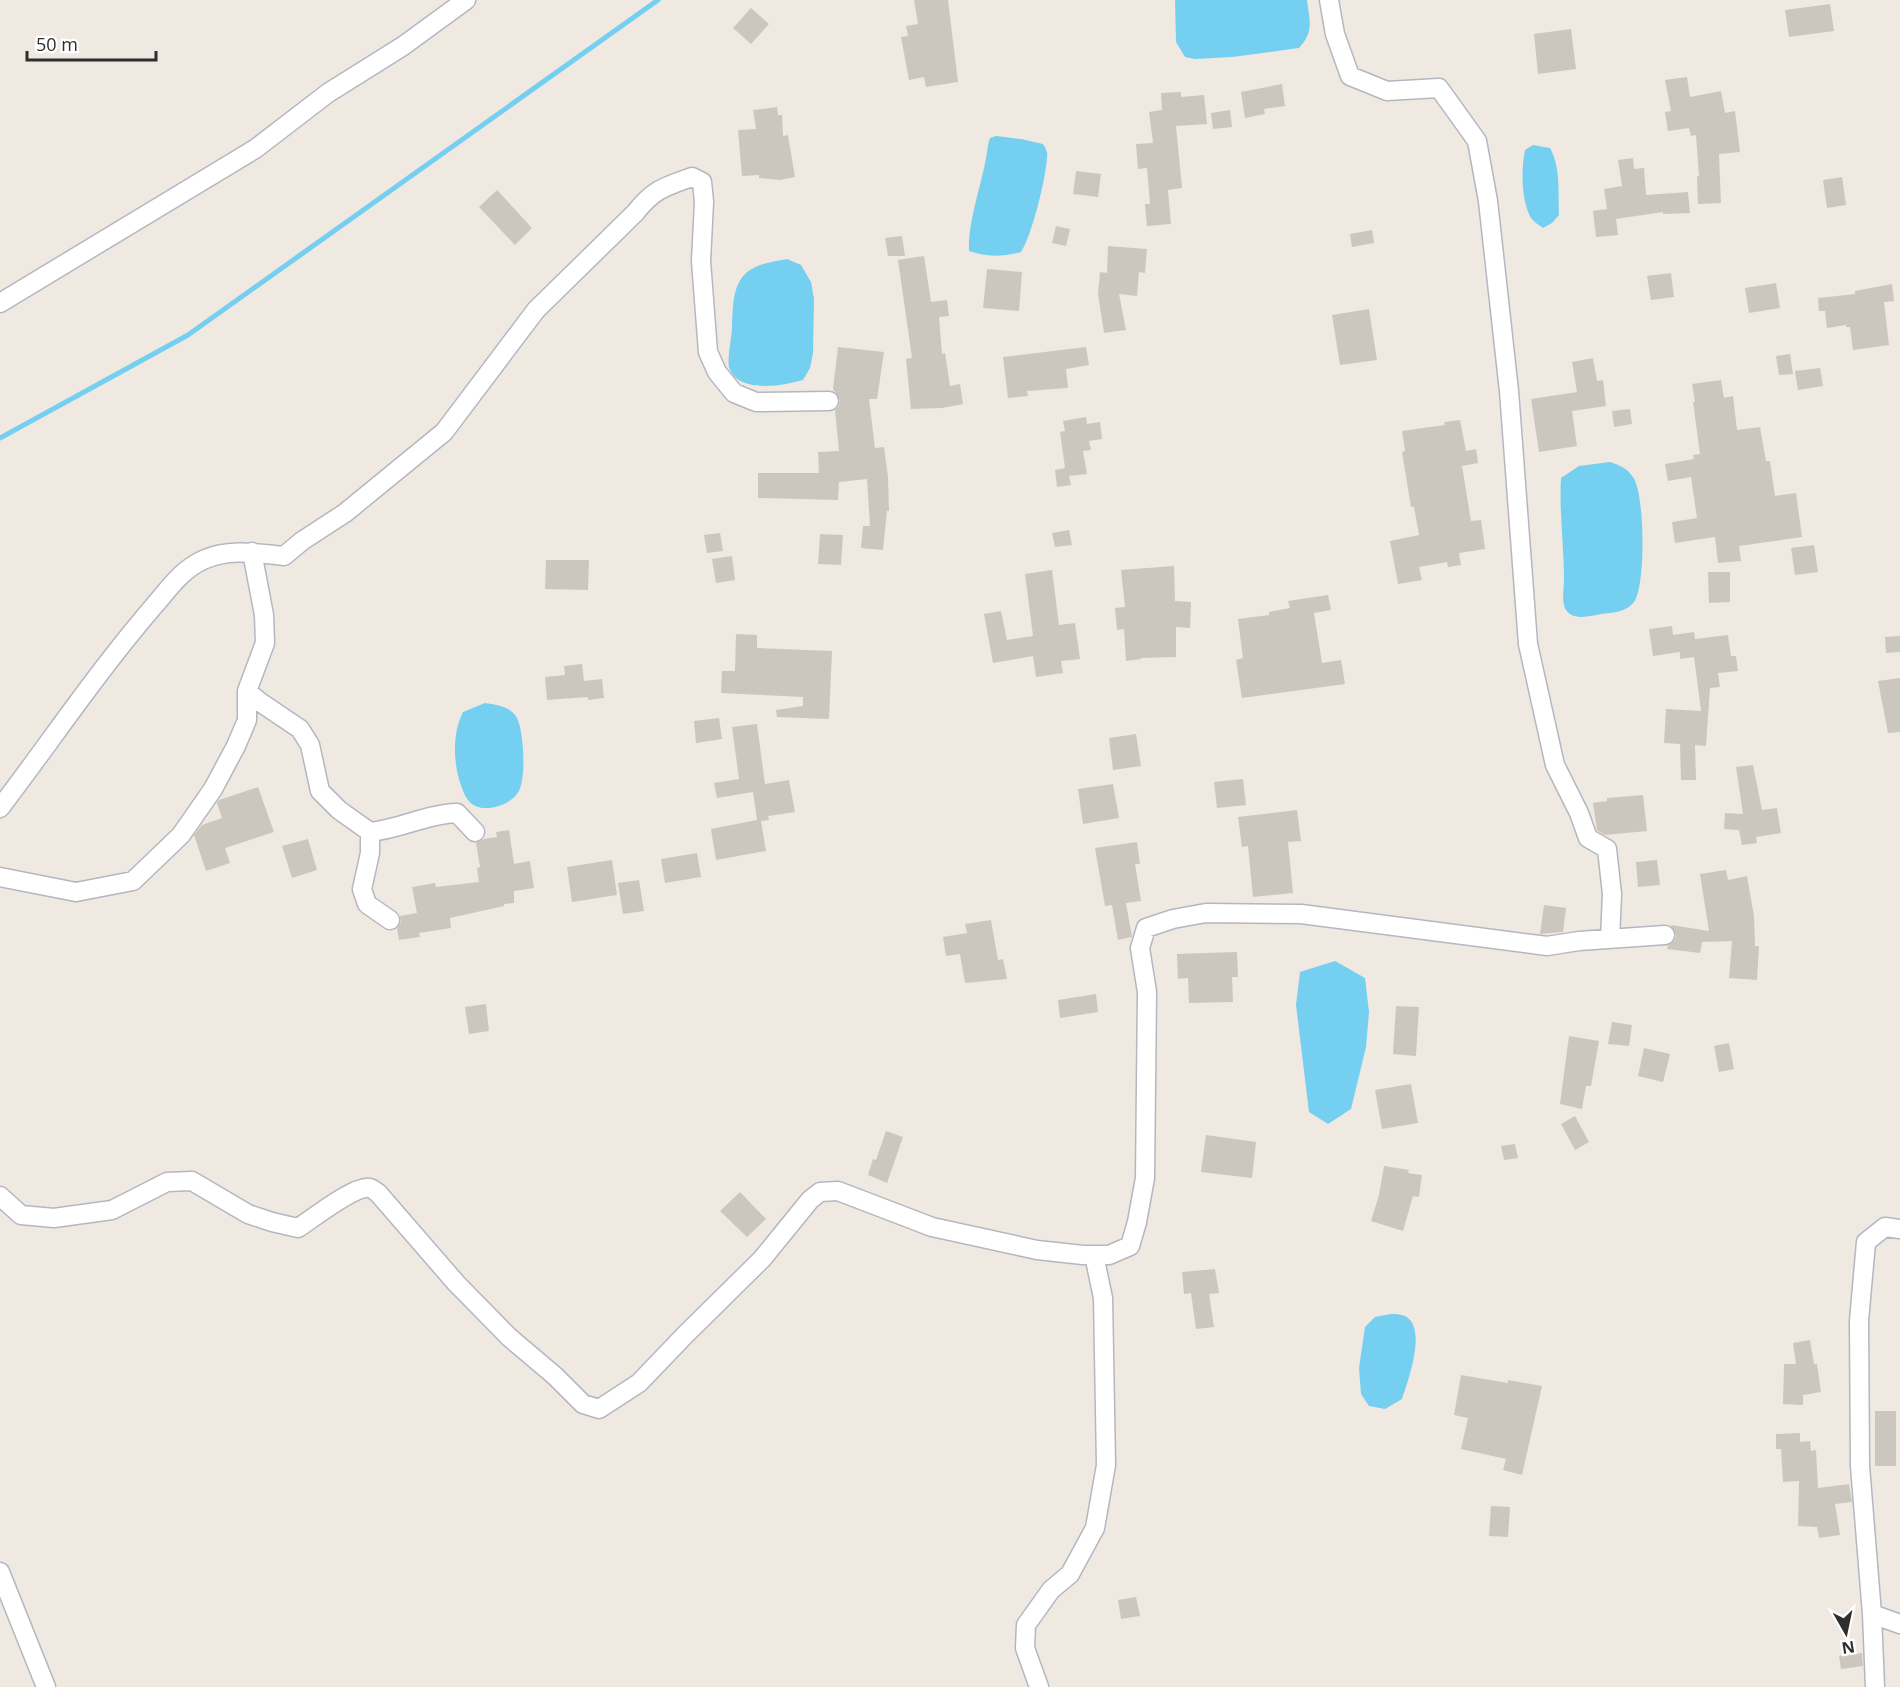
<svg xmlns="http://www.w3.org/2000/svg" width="1900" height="1687" font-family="'Open Sans',sans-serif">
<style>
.water{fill:#75cff0}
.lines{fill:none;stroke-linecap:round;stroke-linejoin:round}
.stream{stroke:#75cff0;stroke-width:5}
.building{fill:#cbc7bf}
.minor-casing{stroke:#b4b7c1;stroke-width:21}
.minor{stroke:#fff;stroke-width:18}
</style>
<rect width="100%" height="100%" fill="#efe9e1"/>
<!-- water -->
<path class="water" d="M1175,0H1307C1309,20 1315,31 1299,48L1232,57L1195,59L1185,57L1176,42Z
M996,136L1021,139L1043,144C1046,149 1048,152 1047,157C1046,178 1032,235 1021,252C1002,257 987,257 969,251C968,217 984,180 988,145L990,138Z
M1533,145L1550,148C1561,168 1558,193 1559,215L1552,223L1543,228C1539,225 1534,222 1531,218C1521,201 1521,169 1525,150Z
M787,259L801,265L811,282L814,299L813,353L810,368L803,380C783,386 737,394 729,367C727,359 732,336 732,326C733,309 732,287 745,274C756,263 773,262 787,259Z
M1610,462C1619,465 1627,468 1633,477C1645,493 1646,586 1634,602C1627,612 1611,613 1601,614C1590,616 1573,621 1566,610C1561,602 1564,588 1564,579C1564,545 1559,512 1561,478L1579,466Z
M485,703C496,705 511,706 517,718C524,732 527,782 517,794C507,807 479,815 468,800C464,795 461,786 459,779C453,758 453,732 463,712Z
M1335,961L1365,978L1369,1012L1366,1047L1351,1109L1328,1124L1309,1112L1296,1005L1300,972Z
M1391,1314C1397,1314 1404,1314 1409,1319C1425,1334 1408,1381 1402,1399L1385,1409L1369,1406L1361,1394L1359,1368L1365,1327L1375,1317Z"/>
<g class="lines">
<!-- stream -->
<path class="stream" d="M0,438L188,335L658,0"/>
</g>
<!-- building -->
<path class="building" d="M914,0H948L958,82L926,87L924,77L909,80L901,37L908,36L906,26L918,24Z
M1830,4L1834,31L1789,37L1785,10Z
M751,8L769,24L751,44L733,28Z
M1571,29L1576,69L1538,74L1534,34Z
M1687,77L1690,97L1721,91L1725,113L1735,111L1740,152L1719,154L1721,203L1698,204L1697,176H1699L1696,135L1691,136L1689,128L1668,131L1665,112L1671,111L1665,80Z
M1282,84L1285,106L1264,109L1265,114L1245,118L1241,92Z
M1181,92V97L1204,95L1207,124L1176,126L1182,188L1168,190L1171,224L1147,226L1145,204H1150L1147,168L1138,169L1136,144L1153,143L1149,112L1162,110L1161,93Z
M777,107L778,115H782L783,136L788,135L795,177L780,180L759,178V175L742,176L738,130L756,129L753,110Z
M1230,110L1232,127L1213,129L1211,113Z
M1633,158L1634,169L1644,168L1646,195L1688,192L1690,213L1663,214V212L1616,219L1618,235L1596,237L1593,211L1607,209L1604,189L1622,186L1618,160Z
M1076,171L1101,174L1098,197L1073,194Z
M1842,177L1846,205L1827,208L1823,180Z
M497,190L532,228L515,245L479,207Z
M1056,226L1070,229L1066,246L1052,243Z
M1372,230L1374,243L1352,247L1350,234Z
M902,236L905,256H888L885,238Z
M1108,246L1147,249L1145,273L1139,272L1137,296L1119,294L1126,330L1104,333L1098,294L1100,272L1107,273Z
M924,256L931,302L947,300L949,316L939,317L942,354L945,353L950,386L960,384L963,404L942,408L911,409L906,359L912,358L898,260Z
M987,269L1022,272L1019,311L983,308Z
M1671,273L1674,297L1651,300L1647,276Z
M1776,283L1780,308L1749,313L1745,288Z
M1892,284L1894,301L1884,302L1889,345L1853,350L1850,327H1846V325L1827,328L1825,311H1819L1818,298L1855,294V291Z
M1369,309L1377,360L1340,365L1332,315Z
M838,347L884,352L877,399H869L875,448L884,447L888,477L889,511H887L883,550L861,548L863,526H870L867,479L839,482L838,500L758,498V473H819L818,452L839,451L835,410L839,406L840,400L833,389Z
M1086,347L1089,365L1066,369L1068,388L1027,391L1028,396L1008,398L1003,357Z
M1790,354L1793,374L1779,375L1776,356Z
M1593,358L1597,381L1603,380L1606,406L1572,411L1577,446L1539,452L1531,399L1577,392L1572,362Z
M1820,368L1823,386L1798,390L1795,371Z
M1721,380L1724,398L1733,396L1737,430L1760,427L1766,461H1770L1775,496L1796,493L1802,537L1739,546L1741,561L1718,563L1715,537L1675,543L1672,522L1697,518L1691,477L1668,481L1665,464L1694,459L1693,455L1700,454L1693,402H1695L1692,384Z
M1630,409L1632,424L1614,427L1612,411Z
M1086,417L1087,424L1100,422L1102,439L1089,441L1091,450L1083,451L1087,474L1069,476L1071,485L1057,487L1055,470L1065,468L1060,432L1065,431L1063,421Z
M1460,420L1466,451L1476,449L1478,463L1462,466L1471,521L1481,520L1485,549L1459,553L1461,565L1448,567L1447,562L1419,567L1422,580L1398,584L1390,541L1419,535L1414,507H1411L1402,452L1405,451L1402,431L1445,425L1444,422Z
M1069,530L1072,545L1055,547L1052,533Z
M720,533L723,551L707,553L704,535Z
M820,534L843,535L841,565L818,564Z
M1814,545L1818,572L1795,575L1791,548Z
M732,556L735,580L716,583L712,559Z
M546,560H589L588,590L545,589Z
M1174,566L1175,601L1191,602L1190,628L1176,627V657L1141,658V659L1126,661L1124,629L1117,630L1115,608L1125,607L1121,570Z
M1052,570L1059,625L1075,623L1080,659L1061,661L1063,673L1036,677L1033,656L993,663L984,614L1001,611L1007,640L1033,636L1025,574Z
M1708,572H1730V602L1709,603Z
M1328,595L1331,610L1314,613L1322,663L1341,660L1345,684L1242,698L1236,660L1243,658L1238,619L1269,615V612L1290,608L1288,601Z
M1672,626L1673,635L1694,632L1695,639L1728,635L1731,656H1736L1738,671L1718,673L1720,687L1710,688L1706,746L1695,745L1696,780H1681L1680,744L1664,743L1666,709L1701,711L1694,657L1680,659V652L1653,656L1649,629Z
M736,634L757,635V648L832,651L829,719L777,717L776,710L803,706V697L721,693L722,671H735Z
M1900,636V652L1886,653L1885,637Z
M582,664L584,681L602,679L604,698L588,700V697L547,700L545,677L565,675L564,666Z
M1900,678V732L1888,733L1878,681Z
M719,718L722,739L696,743L694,721Z
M757,724L765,784L789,780L795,812L768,816L769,820L761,821L766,851L716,860L711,829L757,820L753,792L717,798L714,783L739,779L732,727Z
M1136,734L1141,766L1113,770L1109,738Z
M1753,765L1762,810L1777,808L1781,833L1756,837L1757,843L1742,845L1739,830L1724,829L1725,813L1743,814L1736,767Z
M1243,779L1246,805L1217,808L1214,782Z
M1113,784L1119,818L1083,824L1078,789Z
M258,787L274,832L225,848L230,863L206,871L194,835L202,825L222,818L217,803L219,800Z
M1643,795L1647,831L1605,835L1597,830L1593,803L1607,801V798Z
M1297,810L1301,841L1288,842L1293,893L1253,897L1248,846L1242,847L1238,817Z
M509,830L514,864L530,861L534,888L514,891V903L504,904V906L450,918L451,928L419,933L420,937L399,940L397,928L401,922L400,916L417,913L412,887L435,883L436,887L479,882L477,868L480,867L476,843L484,839L497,837L496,832Z
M308,839L317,870L292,878L282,846Z
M1137,842L1140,864H1135L1141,901L1126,903L1132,937L1118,940L1112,905L1105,906L1095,848Z
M697,853L701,877L665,883L661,859Z
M612,860L617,895L572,902L567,867Z
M1657,860L1660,885L1638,887L1636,862Z
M1726,870L1728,880L1747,876L1754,916L1755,946H1759L1757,980L1729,978L1732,941L1702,942L1700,953L1667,949L1668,946L1675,940L1676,935L1671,925L1709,931L1700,874Z
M639,880L644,911L623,914L618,883Z
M1544,905L1566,908L1563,932L1540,934Z
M991,920L998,960L1003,959L1007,979L965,983L960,954L946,956L943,937L967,933L965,924Z
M1237,952L1238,977H1232L1233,1002L1189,1003L1188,978L1178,979L1177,954Z
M1096,994L1098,1012L1060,1018L1058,1000Z
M486,1004L489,1031L469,1034L465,1007Z
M1396,1006L1419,1007L1416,1056L1393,1054Z
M1612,1022L1632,1025L1629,1046L1608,1044Z
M1569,1036L1599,1041L1591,1086H1586L1582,1109L1560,1104Z
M1729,1043L1734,1069L1719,1072L1714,1046Z
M1644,1048L1670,1054L1663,1082L1638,1076Z
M1411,1084L1418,1123L1382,1129L1375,1090Z
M1575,1116L1589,1142L1575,1150L1561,1124Z
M886,1131L903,1137L887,1183L868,1175L873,1159L876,1160Z
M1206,1135L1256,1142L1252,1178L1201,1172Z
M1515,1144L1518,1158L1504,1160L1501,1146Z
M1384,1166L1409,1170L1408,1173L1422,1175L1419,1197L1413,1196L1403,1231L1371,1221L1379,1195Z
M740,1192L766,1219L747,1237L720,1211Z
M1215,1269L1219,1293L1209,1294L1214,1327L1196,1329L1191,1293L1184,1294L1182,1272Z
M1810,1340L1814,1364H1817L1821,1392L1803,1395V1405L1783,1404L1784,1364H1796L1793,1343Z
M1461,1375L1508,1383V1380L1542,1386L1522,1475L1503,1470L1506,1459L1461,1449L1468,1418L1454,1415Z
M1875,1411H1896V1466H1875Z
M1800,1433V1442L1810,1441L1811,1451L1816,1450L1818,1488L1849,1484L1852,1502L1835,1504L1840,1535L1819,1538L1817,1527L1798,1526L1799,1481L1783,1482L1781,1449H1776V1434Z
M1491,1506L1510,1507L1508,1537L1489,1536Z
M1136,1597L1140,1616L1121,1619L1118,1600Z
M1862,1653L1863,1666L1841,1669L1839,1656Z"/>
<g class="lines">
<defs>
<path id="minor" d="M1329,0L1335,34L1350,76L1387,91L1439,88L1477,141L1488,201L1509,391L1528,644L1555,765L1579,813L1588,838L1607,849L1612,894L1610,939
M0,303L255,149L328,93L403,46L466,0
M247,691L260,702L300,729L310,745L320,791L339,810L370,832V853L362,889L367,904L390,920
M0,808C51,741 98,671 153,607C168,590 181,570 203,560C228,548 257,553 284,556L302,541L345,513L444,432L536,310L635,213C654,189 664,187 692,177L702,182L704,202L701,261L708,352L717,372L734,393L756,402L829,401
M370,832C400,829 427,814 457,813L475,832
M0,877L76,892L133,881L181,835L213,789L236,746L247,720V691L265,643L264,615L252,552
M0,1196L21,1215L54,1218L112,1210L167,1182L192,1181L248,1214L272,1222L298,1228C312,1219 355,1185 370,1188C373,1189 375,1191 378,1193L456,1283L509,1337L555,1376L583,1404L599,1409L639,1383L685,1335L762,1259L810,1200L820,1192L838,1191L932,1227L1037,1250L1083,1255H1109L1130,1246L1137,1222L1145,1178L1147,992L1140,948L1146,928L1173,919L1206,913L1301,914L1547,946L1579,941L1665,935
M1900,1229L1885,1227L1866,1242L1859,1321L1860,1466L1872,1614L1900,1624
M0,1572L46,1687
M1872,1614L1875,1687
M1039,1687L1025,1648L1026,1625L1051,1590L1070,1574L1095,1528L1106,1465L1103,1298L1094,1255"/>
</defs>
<!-- minor casing -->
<use href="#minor" class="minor-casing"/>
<!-- minor -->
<use href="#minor" class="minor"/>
</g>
<!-- north arrow -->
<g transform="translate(1846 1633) rotate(171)" stroke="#ffffff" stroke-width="4.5" paint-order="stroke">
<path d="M0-4.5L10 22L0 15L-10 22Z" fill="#2e2e2e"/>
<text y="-9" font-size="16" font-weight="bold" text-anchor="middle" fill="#2e2e2e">N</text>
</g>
<!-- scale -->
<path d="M27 51v9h129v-9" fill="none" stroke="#2e2e2e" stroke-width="3"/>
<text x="36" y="51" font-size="18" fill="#2e2e2e" stroke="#ffffff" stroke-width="4.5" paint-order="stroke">50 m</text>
</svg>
